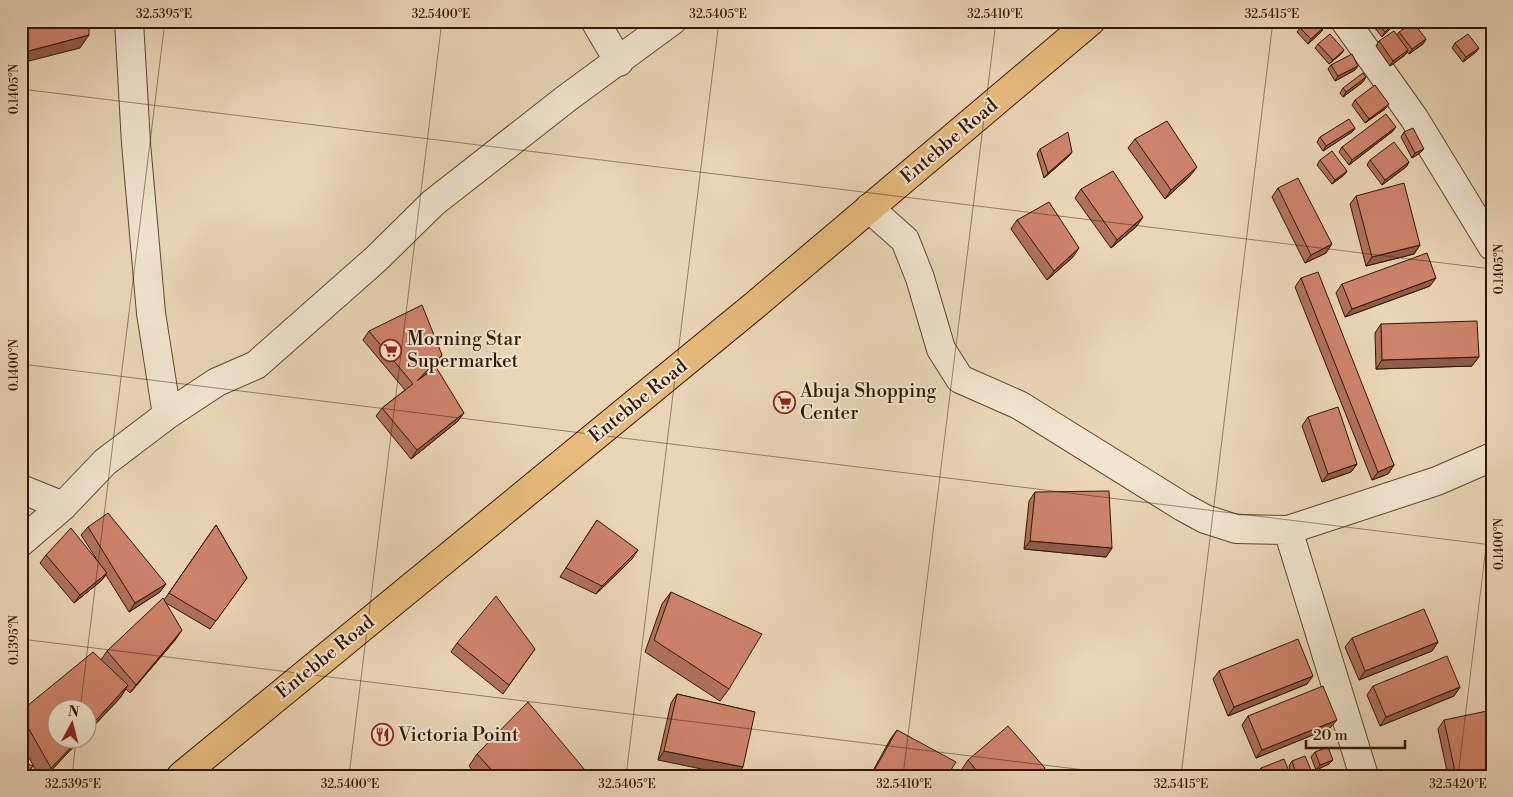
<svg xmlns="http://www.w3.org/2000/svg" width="1513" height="797" font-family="'Libre Bodoni',serif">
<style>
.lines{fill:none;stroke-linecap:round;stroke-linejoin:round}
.street-casing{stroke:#5e462f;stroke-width:30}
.primary-casing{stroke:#301702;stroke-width:30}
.street{stroke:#f1e4d0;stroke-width:28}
.primary{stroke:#e5ba7b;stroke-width:28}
.wall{fill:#b1715c;stroke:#301702}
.shaded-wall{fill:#905c4b;stroke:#301702}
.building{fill:#ce836b;stroke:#301702}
.ticks{fill:none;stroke:#301702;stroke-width:1;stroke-opacity:0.45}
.labels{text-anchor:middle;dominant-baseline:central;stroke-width:4;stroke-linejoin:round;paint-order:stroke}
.street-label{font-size:19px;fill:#301702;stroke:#f1e4d0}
.poi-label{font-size:19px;fill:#301702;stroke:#f1e4d0;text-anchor:start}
.neatline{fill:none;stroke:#301702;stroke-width:2}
.ticks-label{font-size:12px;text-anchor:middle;fill:#301702}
</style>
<rect width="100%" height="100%" fill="#ead5b6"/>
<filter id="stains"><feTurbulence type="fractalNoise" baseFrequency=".004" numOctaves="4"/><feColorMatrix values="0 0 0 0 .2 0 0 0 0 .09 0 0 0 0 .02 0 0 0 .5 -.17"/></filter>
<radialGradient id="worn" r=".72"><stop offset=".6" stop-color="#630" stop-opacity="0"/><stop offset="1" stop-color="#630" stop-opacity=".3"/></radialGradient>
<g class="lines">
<defs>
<path id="street" d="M129,21L136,143L151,313L167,415
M595,21L619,62
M1345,21L1414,118L1492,246
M869,208L905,240L920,278L941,349L960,379L1019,405L1183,507L1205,519L1236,529L1288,530L1437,481L1492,457
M21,489L63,506
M1288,530L1364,776
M21,542L63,506L105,462L167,415L217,382L256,365L376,259L433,203L567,98L672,21"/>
<path id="primary" d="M181,776L755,305L1091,21"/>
</defs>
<!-- street casing -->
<use href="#street" class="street-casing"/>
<!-- primary casing -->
<use href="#primary" class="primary-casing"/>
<!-- street -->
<use href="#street" class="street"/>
<!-- primary -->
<use href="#primary" class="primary"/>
</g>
<!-- wall -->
<path class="wall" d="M1398,21L1382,37L1374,27L1377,23Z
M1429,21H1443L1433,28Z
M1324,27L1321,32L1308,44L1297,32L1300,28Z
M1399,32L1426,39L1423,44L1409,54L1407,52L1405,55L1390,66L1376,46L1379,41L1397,35Z
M1455,43L1476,52L1463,62L1452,48Z
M1318,44L1344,50L1341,54L1329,64L1315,48Z
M1331,65L1355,70L1335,81L1328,69Z
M1363,82L1343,97L1340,93L1343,88Z
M1355,100L1385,109L1365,123L1352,105Z
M1355,128L1352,132L1323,151L1317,142L1320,137Z
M1393,131L1349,165L1339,152L1342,147Z
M1404,132L1424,149L1420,153L1412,158L1401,137Z
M1135,139L1190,176L1165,199L1128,148Z
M1040,149L1072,152L1069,156L1044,178L1037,154Z
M1320,160L1347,171L1344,175L1332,184L1317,165Z
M1370,160L1409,162L1406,167L1382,185L1367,165Z
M1278,188L1326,253L1305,263L1272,197Z
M1081,189L1137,226L1111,248L1075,198Z
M1356,196L1420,245L1414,254L1366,266L1350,204Z
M1017,220L1073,257L1047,280L1011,229Z
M1301,278L1394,465L1388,474L1372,480L1295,287Z
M1342,284L1430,286L1345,317L1336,293Z
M1381,324L1472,366L1376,369L1375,333Z
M369,331L442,355L436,364L426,374L458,421L411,459L376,416L382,408L405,390L363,340Z
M1308,417L1357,464L1351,472L1322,482L1302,426Z
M1035,492L1112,548L1106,557L1024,549L1029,501Z
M597,520L632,559L596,594L560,577Z
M216,525L247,578L210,629L166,603L176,639L130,693L126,689L120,698L88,732V710L58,740H80L46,776H39L21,743V711L101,660L107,651L164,600Z
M88,527L160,592L129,612L106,575L101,581L74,603L40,563L46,555L96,558L81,535Z
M671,592L729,689L720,701L645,652L662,604Z
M1352,638L1438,642L1432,651L1359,680L1345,647Z
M457,643L535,649L503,694L451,652Z
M1219,671L1307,684L1228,716L1213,679Z
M1373,686L1460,687L1454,696L1380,726L1367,695Z
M677,694L755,712L658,760L671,703Z
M1248,716L1330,728L1256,758L1242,725Z
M1444,720L1492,776H1448L1438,729Z
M897,730L947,776H870L891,738Z
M1315,752L1329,764L1316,770L1311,757Z
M477,754L590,776H477L469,766Z
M968,760L1045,768L1040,776H968L962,769Z
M1292,761L1308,775L1306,776H1292L1289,766Z
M1261,768L1286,775L1258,776L1257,773Z"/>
<!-- shaded-wall -->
<path class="shaded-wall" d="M1397,21H1398L1382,37L1385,32Z
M1439,21H1443L1433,28L1436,23Z
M1324,27L1321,32L1308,44L1311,39Z
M89,35L80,48L21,63V53Z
M1426,39L1423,44L1409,54L1412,49Z
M1479,48L1476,52L1463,62L1466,57Z
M1344,50L1341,54L1329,64L1333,60Z
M1408,50L1405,55L1390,66L1393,61Z
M1358,66L1355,70L1335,81L1338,76Z
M1366,77L1363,82L1343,97L1346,92Z
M1389,104L1385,109L1365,123L1369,119Z
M1396,127L1393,131L1349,165L1352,160Z
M1355,128L1352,132L1323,151L1326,146Z
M1424,149L1420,153L1412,158L1415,153Z
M1072,152L1069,156L1044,178L1048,173Z
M1409,162L1406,167L1382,185L1385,180Z
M1197,167L1190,176L1165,199L1171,190Z
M1347,171L1344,175L1332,184L1335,180Z
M1143,217L1137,226L1111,248L1117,240Z
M1332,244L1326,253L1305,263L1311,255Z
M1420,245L1414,254L1366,266L1372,257Z
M1079,248L1073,257L1047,280L1054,271Z
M1436,278L1430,286L1345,317L1352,309Z
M442,355L436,364L411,389L417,381Z
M1479,357L1472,366L1376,369L1382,360Z
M464,413L458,421L411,459L417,450Z
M1357,464L1351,472L1322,482L1328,474Z
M1394,465L1388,474L1372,480L1378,472Z
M1030,541L1112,548L1106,557L1024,549Z
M638,550L632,559L596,594L602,586Z
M107,573L101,581L74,603L80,595Z
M166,584L160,592L129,612L135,603Z
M182,630L176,639L130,693L136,685Z
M1438,642L1432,651L1359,680L1365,671Z
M1313,676L1307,684L1228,716L1234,707Z
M128,685L120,698L88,732V729Z
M1460,687L1454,696L1380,726L1386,717Z
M1337,720L1330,728L1256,758L1262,750Z
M78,740H80L46,776H45L51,768Z
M664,751L743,767L737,776H735L658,760Z
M1333,760L1329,764L1316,770L1320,765Z
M33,766L26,776H22Z
M1311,770L1308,775L1306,776H1297Z
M1289,771L1285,776H1277Z"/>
<!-- building -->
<path class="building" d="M21,21H89V35L21,53Z
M1307,21H1318L1324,27L1311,39L1300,28Z
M1379,21H1397L1385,32L1377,23Z
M1413,22L1426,39L1412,49L1399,32Z
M1394,31L1408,50L1393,61L1379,41Z
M1330,34L1344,50L1333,60L1318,44Z
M1468,34L1479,48L1466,57L1455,43Z
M1352,54L1358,66L1338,76L1331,65Z
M1363,73L1366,77L1346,92L1343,88Z
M1375,85L1389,104L1369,119L1355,100Z
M1386,114L1396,127L1352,160L1342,147Z
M1349,119L1355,128L1326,146L1320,137Z
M1167,121L1197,167L1171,190L1135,139Z
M1413,128L1424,149L1415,153L1404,132Z
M1068,132L1072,152L1048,173L1040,149Z
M1394,142L1409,162L1385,180L1370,160Z
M1332,151L1347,171L1335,180L1320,160Z
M1113,171L1143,217L1117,240L1081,189Z
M1298,178L1332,244L1311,255L1278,188Z
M1404,183L1420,245L1372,257L1356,196Z
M1049,202L1079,248L1054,271L1017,220Z
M1427,253L1436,278L1352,309L1342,284Z
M1318,272L1394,465L1378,472L1301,278Z
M422,305L442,355L417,381L436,367L464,413L417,450L382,408L413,384L369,331Z
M1477,321L1479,357L1382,360L1381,324Z
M1338,407L1357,464L1328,474L1308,417Z
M1109,491L1112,548L1030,541L1035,492Z
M108,513L166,584L135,603L88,527Z
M597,520L638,550L602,586L566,568Z
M216,525L247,578L216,621L169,593Z
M71,528L107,573L80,595L46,555Z
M671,592L762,634L729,689L654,640Z
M496,596L535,649L509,685L457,643Z
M163,598L182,630L136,685L107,651Z
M1424,609L1438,642L1365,671L1352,638Z
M1298,639L1313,676L1234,707L1219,671Z
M93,652L128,685L88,729V710H58V740H78L51,768L21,715V711Z
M1447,656L1460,687L1386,717L1373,686Z
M1323,686L1337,720L1262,750L1248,716Z
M677,694L755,712L743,767L664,751Z
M528,702L590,776H497L477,754Z
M1492,710V776H1456L1444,720Z
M1008,726L1045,768L1038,776H981L968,760Z
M897,730L956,762L947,776H871Z
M1328,747L1333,760L1320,765L1315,752Z
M1305,756L1311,770L1297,776L1292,761Z
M1284,759L1289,771L1277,776H1263L1261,768Z
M21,761L33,766L22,776H21Z
M1328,773L1329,776H1320Z"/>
<!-- ticks -->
<path class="ticks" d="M21,89L1492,269M21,364L1492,545M21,639L1133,776M80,710L165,21M72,776L76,740M349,776L442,21M626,776L719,21M903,776L996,21M1181,776L1273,21M1458,776L1492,498"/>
<!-- icons -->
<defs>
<symbol id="supermarket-ring" viewBox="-11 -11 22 22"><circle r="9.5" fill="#f1e4d0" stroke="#8f2418" stroke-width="1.5"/><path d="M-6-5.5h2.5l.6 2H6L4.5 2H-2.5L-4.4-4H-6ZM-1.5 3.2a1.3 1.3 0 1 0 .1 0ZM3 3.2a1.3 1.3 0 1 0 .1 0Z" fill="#8f2418"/></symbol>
<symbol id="restaurant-ring" viewBox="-11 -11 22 22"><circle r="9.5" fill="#f1e4d0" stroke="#8f2418" stroke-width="1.5"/><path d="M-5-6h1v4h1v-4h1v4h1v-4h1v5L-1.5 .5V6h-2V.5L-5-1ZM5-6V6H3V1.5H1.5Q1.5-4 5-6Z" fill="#8f2418"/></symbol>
</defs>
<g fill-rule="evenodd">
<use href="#supermarket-ring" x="378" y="338" width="25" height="25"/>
<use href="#supermarket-ring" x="772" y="390" width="25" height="25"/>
<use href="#restaurant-ring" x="370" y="722" width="25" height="25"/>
</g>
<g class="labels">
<!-- street labels -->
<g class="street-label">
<text transform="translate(949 141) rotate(-40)">Entebbe Road</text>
<text transform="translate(638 401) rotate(-39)">Entebbe Road</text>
<text transform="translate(325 657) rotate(-39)">Entebbe Road</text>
</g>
<!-- poi labels -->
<g class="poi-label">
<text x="407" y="339">Morning Star<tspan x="407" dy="22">Supermarket</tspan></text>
<text x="800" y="391">Abuja Shopping<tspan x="800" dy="22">Center</tspan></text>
<text x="398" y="735">Victoria Point</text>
</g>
</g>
<!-- margin -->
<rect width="1513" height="797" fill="none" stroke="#ead5b6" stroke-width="55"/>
<!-- north arrow -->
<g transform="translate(72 724) rotate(7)"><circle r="24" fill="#f1e4d0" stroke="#a4927e"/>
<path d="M0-4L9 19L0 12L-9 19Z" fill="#8f2418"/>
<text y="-8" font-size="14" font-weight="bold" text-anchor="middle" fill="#301702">N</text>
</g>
<!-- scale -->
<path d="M1306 740v8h99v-8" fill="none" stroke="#301702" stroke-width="2.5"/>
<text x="1313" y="740" font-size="15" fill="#301702" stroke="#f1e4d0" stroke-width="4" paint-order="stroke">20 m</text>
<rect x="28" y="28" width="1458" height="742" class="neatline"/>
<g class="ticks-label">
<text x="164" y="18">32.5395°E</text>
<text x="441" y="18">32.5400°E</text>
<text x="718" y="18">32.5405°E</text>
<text x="995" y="18">32.5410°E</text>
<text x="1272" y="18">32.5415°E</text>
<text transform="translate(14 89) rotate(-90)" y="4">0.1405°N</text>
<text transform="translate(1499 269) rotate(-90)" y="4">0.1405°N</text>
<text transform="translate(14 365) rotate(-90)" y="4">0.1400°N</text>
<text transform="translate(1499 544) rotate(-90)" y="4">0.1400°N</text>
<text transform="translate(14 640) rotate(-90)" y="4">0.1395°N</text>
<text x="73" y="788">32.5395°E</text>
<text x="350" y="788">32.5400°E</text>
<text x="627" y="788">32.5405°E</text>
<text x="904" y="788">32.5410°E</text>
<text x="1181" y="788">32.5415°E</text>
<text x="1458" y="788">32.5420°E</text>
</g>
<rect width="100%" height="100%" filter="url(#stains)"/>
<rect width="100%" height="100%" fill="url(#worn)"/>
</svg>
